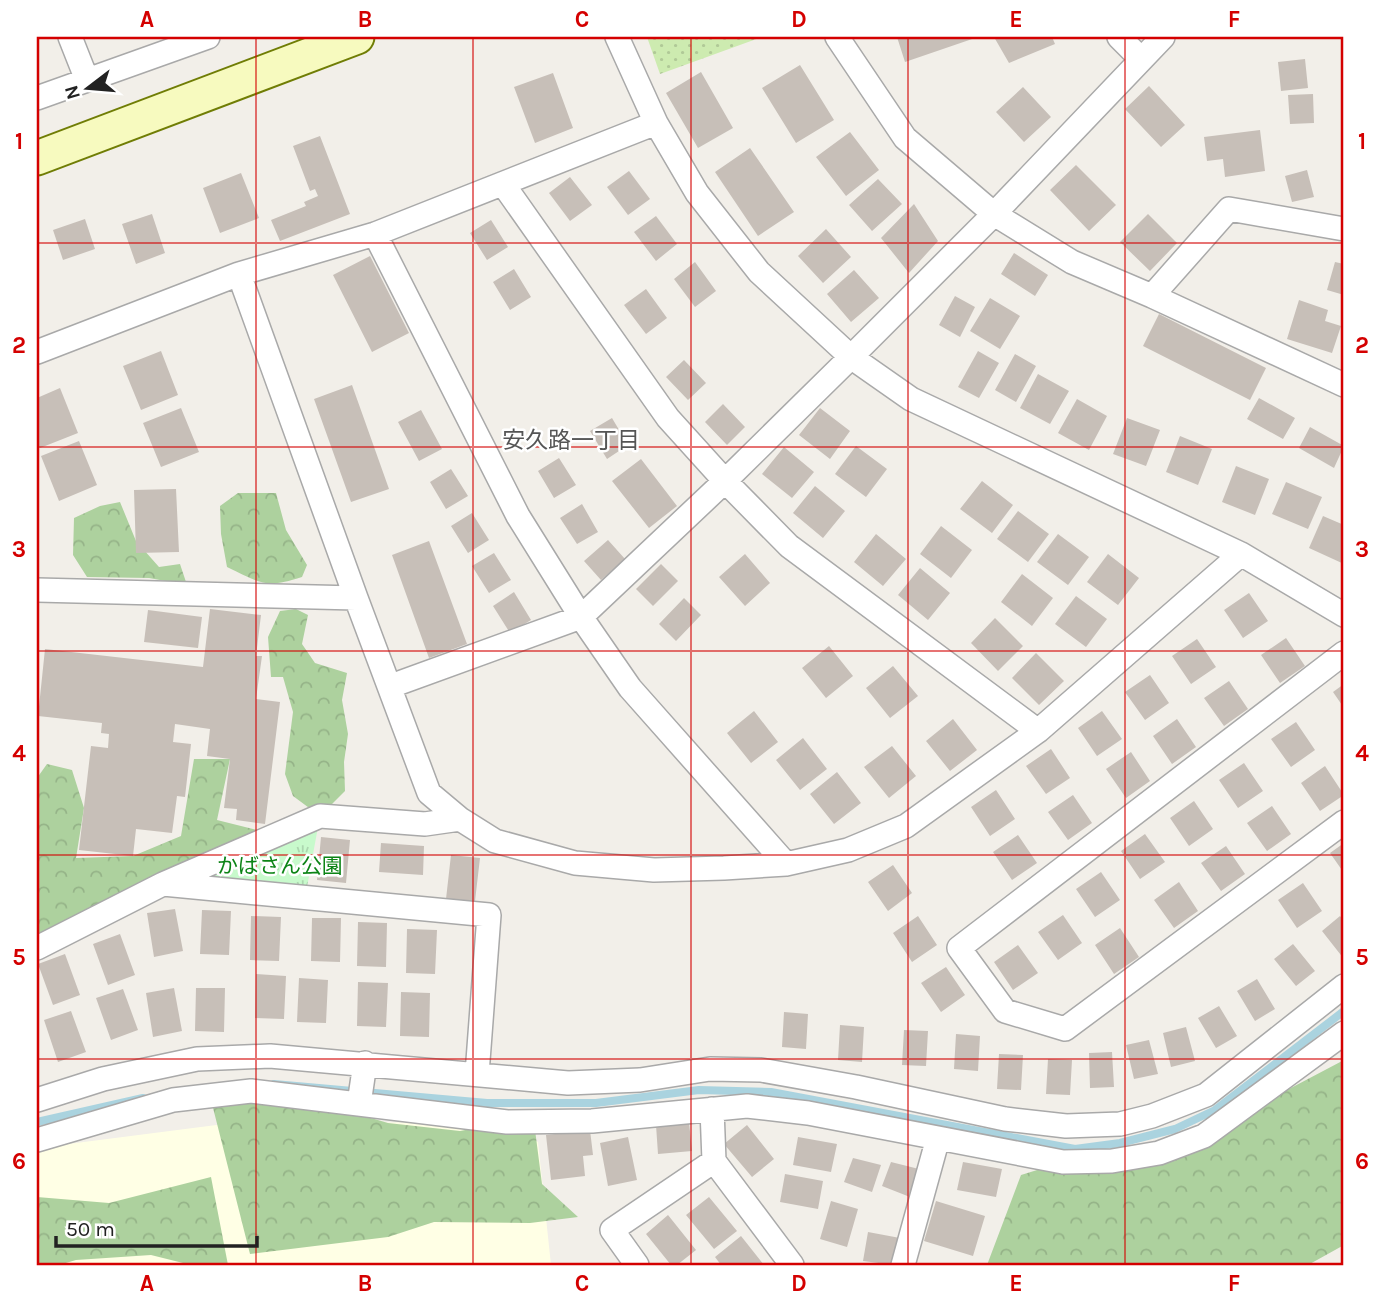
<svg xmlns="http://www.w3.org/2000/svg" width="1381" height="1302" font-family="Karla,'Noto Sans JP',sans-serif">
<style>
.education{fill:#ffffe5}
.grass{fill:url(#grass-dots)}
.forest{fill:url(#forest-crowns)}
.park{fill:url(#park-tufts)}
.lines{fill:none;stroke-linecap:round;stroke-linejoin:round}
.stream{stroke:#aad3df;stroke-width:8}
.building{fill:#c7bfb8}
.street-casing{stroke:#a9a9a9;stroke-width:26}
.secondary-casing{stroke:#707d05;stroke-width:37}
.street{stroke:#fff;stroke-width:23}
.secondary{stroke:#f7fabf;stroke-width:33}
.grid{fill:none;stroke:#d40000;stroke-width:2;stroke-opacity:0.55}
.labels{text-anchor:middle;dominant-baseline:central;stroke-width:5;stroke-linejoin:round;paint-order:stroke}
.park-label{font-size:21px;fill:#0c8416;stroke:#fff}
.neighbourhood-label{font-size:23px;fill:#555;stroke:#fff}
.neatline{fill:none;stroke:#d40000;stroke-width:2.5}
.grid-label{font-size:23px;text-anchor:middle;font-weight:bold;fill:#d40000}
</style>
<defs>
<pattern id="grass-dots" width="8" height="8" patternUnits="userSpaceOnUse" patternTransform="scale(1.75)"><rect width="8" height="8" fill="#cdebb0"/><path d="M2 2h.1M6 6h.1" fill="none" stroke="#b0c997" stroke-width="1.8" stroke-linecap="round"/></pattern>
<pattern id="forest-crowns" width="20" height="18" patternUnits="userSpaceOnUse" patternTransform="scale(1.75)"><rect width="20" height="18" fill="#add19e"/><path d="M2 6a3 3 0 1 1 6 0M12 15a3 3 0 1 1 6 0" fill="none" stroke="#95b388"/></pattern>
<pattern id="park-tufts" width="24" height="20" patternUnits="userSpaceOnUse" patternTransform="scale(1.75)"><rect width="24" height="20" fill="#c8facc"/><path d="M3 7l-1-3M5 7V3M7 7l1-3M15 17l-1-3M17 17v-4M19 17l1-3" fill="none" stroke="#acd6af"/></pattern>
</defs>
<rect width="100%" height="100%" fill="#f2efe9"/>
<!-- education -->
<path class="education" d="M507,1122L538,1142L551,1265H37V1148L232,1123Z"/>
<!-- grass -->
<path class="grass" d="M647,37H762L660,74Z"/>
<!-- forest -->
<path class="forest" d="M238,493H276L286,530L307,565L302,577C265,589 261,583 227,567L221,534L220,506Z
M120,502L136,541L159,567L180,564L187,585L149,578L87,577L73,555L74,518L100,506Z
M296,609L308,615L302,644L315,663L347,673L342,700L348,734L344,762L345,791L320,816L293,796L285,774L293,712L283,677H271L268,637L280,611Z
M194,759H230L217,820L265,832L37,937V778L47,764L72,770L84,808L76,858L133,856L181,836Z
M1344,1060V1245L1308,1265H987L1021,1175L1063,1162L1213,1129Z
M210,1096L299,1097L388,1123L460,1131L507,1122H534L542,1184L578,1217L530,1223L434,1222L388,1237L250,1254Z
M211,1177L228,1265H191L151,1255L76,1260L59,1265H37V1197L109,1203Z"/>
<!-- park -->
<path class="park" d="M320,816L305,898L163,884Z"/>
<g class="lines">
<!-- stream -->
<path class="stream" d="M274,1084L487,1103H596L699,1090L771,1092L1075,1149L1120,1143L1175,1129L1215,1110L1344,1011
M37,1122L143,1098"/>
</g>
<!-- building -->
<path class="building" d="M897,37H978L905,62Z
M994,37H1052L1055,44L1009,63Z
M1305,59L1308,88L1281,91L1278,62Z
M800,65L834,120L796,143L762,88Z
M701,72L733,128L698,148L666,93Z
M553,73L573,128L535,143L514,87Z
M1149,86L1185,125L1161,147L1125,109Z
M1023,87L1051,117L1024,142L996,112Z
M1313,94L1314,123L1290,124L1288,95Z
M1260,130L1265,171L1225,177L1223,159L1207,161L1204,137Z
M850,132L879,170L846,196L816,157Z
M320,136L350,214L280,241L271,220L306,206L304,202L318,196L315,189L310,191L293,146Z
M750,148L794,212L758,236L715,172Z
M1076,165L1116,205L1089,231L1050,190Z
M1307,170L1314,197L1292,202L1285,176Z
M629,171L650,199L628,215L607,187Z
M241,173L259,218L220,233L203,188Z
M570,177L592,205L570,221L549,193Z
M878,179L902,204L872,231L849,205Z
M914,204L938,241L909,273L881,238Z
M152,214L165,253L136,264L122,224Z
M1148,214L1177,243L1150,271L1120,242Z
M656,216L677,244L656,261L634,232Z
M85,219L95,249L63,260L53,230Z
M491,220L508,247L487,260L470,233Z
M826,229L851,257L823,283L798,256Z
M1014,253L1048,275L1035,296L1001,274Z
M370,256L409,333L372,352L333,275Z
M695,262L716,291L695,307L674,279Z
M1335,262L1344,264V295L1327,290Z
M514,269L531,297L510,310L493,282Z
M854,270L879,298L851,322L827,294Z
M646,289L667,318L646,334L624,305Z
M955,296L975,307L960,337L939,325Z
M990,298L1020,316L1000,349L970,331Z
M1299,300L1328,310L1325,321L1341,326L1332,353L1287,339Z
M1159,314L1266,368L1250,400L1143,346Z
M161,351L178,395L141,410L123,366Z
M978,351L999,363L979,398L958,387Z
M1015,354L1036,366L1016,402L995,390Z
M684,360L706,383L688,400L666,377Z
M1038,374L1069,391L1050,424L1020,408Z
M352,385L389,489L351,502L314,399Z
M60,388L78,433L40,448L37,441V398Z
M1259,398L1295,418L1283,439L1247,419Z
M1077,399L1107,416L1089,450L1058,433Z
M723,404L745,427L727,445L705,422Z
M181,408L199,452L161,467L143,423Z
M820,408L850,431L830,459L799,435Z
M421,410L442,449L419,461L398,422Z
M612,418L628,445L607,459L590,431Z
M1127,418L1160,430L1146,466L1113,454Z
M1310,427L1344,446L1334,468L1299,448Z
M1180,436L1212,449L1198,485L1166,472Z
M79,441L97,485L59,501L41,456Z
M856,446L887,469L866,497L835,474Z
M784,447L814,472L792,498L762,474Z
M559,458L576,485L554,498L538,471Z
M641,459L677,506L649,528L612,481Z
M1236,466L1269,479L1255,515L1222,502Z
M451,469L468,496L446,509L430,482Z
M982,481L1013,505L992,533L960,509Z
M1286,482L1322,497L1308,529L1272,514Z
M815,486L845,511L823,538L793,513Z
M176,489L179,552L136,553L134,490Z
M582,504L598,532L577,544L560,518Z
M1018,511L1049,534L1028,562L997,539Z
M472,513L489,540L468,553L451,526Z
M1323,516L1344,525V564L1309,548Z
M941,526L972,550L951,578L920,554Z
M876,534L906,559L883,586L854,562Z
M1058,534L1089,557L1068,585L1037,562Z
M608,540L625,559L601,580L584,561Z
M429,541L467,644L429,658L392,555Z
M494,553L511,580L489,593L472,566Z
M745,554L770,583L745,606L719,577Z
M1108,554L1139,578L1118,605L1087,582Z
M661,564L678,581L653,606L636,589Z
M920,568L950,593L928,620L898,595Z
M1022,574L1053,598L1032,626L1001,602Z
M514,592L531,620L510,633L493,606Z
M1249,593L1268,621L1243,638L1224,610Z
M1076,596L1107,619L1086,647L1055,624Z
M684,598L701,615L676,641L659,624Z
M210,609L261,615L256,656H262L256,699L280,702L265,824L236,820L237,809L224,808L230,759L207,756L210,729L175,724L173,742L191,744L185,797L177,796L172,833L136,829L133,856L79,850L91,746L108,748L109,734L101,733L102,723L38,716L45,649L203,667Z
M148,610L202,617L198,648L144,642Z
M995,618L1023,646L998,671L971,643Z
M1286,638L1305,666L1280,683L1261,655Z
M1197,639L1216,667L1191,684L1172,656Z
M829,646L853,676L826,698L802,668Z
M1036,653L1064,681L1039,705L1012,678Z
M893,666L918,696L890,718L866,688Z
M1150,675L1169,703L1145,720L1125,692Z
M1229,681L1248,709L1224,726L1204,698Z
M1344,684V708L1333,692Z
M754,711L778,742L751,763L727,733Z
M1102,711L1122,739L1097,756L1078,728Z
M953,719L977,750L950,771L926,741Z
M1177,719L1196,747L1172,764L1153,736Z
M1296,722L1315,750L1291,767L1271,739Z
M803,738L827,769L800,790L776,760Z
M892,746L916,776L889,798L864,767Z
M1051,749L1070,778L1046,794L1026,766Z
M1131,752L1150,781L1126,798L1106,769Z
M1244,763L1263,791L1238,808L1219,780Z
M1325,766L1344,795L1320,811L1301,783Z
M837,772L861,803L834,824L810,794Z
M996,790L1015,819L990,836L971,807Z
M1073,795L1092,823L1068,840L1048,812Z
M1194,801L1213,829L1189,846L1170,818Z
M1272,806L1291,834L1267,851L1247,823Z
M1145,834L1165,862L1140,879L1121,851Z
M1018,835L1037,863L1012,880L993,852Z
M321,837L350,840L346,883L317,880Z
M381,843L424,846L423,875L379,872Z
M1344,843V873L1330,853Z
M1226,846L1245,874L1221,891L1201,863Z
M451,855L480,858L475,901L446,899Z
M893,865L912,893L888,911L868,882Z
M1101,872L1120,900L1095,917L1076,889Z
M1179,882L1198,911L1174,928L1154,900Z
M1303,883L1322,911L1297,928L1278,900Z
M175,909L183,951L154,957L147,913Z
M202,910L231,911L229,955L200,954Z
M1063,915L1082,943L1058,960L1038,932Z
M251,916L281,917L279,961L250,960Z
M918,916L937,945L912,962L893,933Z
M1340,916L1344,921V959L1322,931Z
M312,918H341L340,962L311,961Z
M358,922L387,923L386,967L357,966Z
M1120,928L1139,957L1114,974L1095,945Z
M407,929L437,930L435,974L406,973Z
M120,934L135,975L108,985L93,944Z
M1293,944L1315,971L1296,986L1274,959Z
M1018,945L1038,973L1013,990L994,962Z
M65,954L80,995L53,1005L38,964Z
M946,967L965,995L941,1012L921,983Z
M256,974L286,976L284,1019L255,1018Z
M299,978L328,980L326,1023L297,1022Z
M1257,979L1275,1009L1255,1021L1237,991Z
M358,982L388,983L386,1027L357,1026Z
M174,988L182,1031L153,1037L146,993Z
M196,988H225L224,1032L195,1031Z
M123,989L138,1030L111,1040L96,998Z
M401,992L430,993L429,1037L400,1036Z
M1219,1006L1237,1036L1216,1048L1198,1018Z
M71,1011L86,1052L58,1062L44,1020Z
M784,1012L808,1014L806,1049L782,1047Z
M840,1025L864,1027L862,1062L838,1060Z
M1186,1027L1195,1061L1171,1067L1163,1033Z
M904,1030L928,1031L926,1066L902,1065Z
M956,1034L980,1036L978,1071L954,1069Z
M1149,1040L1158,1074L1134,1079L1126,1045Z
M1112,1052L1114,1087L1090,1088L1089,1053Z
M999,1054L1023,1055L1021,1090L997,1089Z
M1048,1059L1072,1060L1070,1095L1046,1094Z
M689,1122L692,1151L658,1154L656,1125Z
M747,1125L774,1159L752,1177L724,1144Z
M590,1130L593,1155L583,1156L585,1176L551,1180L546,1135Z
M628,1137L637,1180L608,1186L600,1143Z
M798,1137L837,1144L831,1172L793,1165Z
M853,1158L881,1165L872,1192L844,1182Z
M891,1162L919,1169L910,1197L882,1186Z
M963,1162L1002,1169L996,1197L957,1190Z
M785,1174L823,1181L818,1209L780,1202Z
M709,1197L737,1231L714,1249L686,1215Z
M831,1201L858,1209L847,1247L820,1239Z
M936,1201L985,1216L973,1256L924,1241Z
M668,1215L696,1250L677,1265H671L646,1234Z
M868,1232L900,1238L894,1265L863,1261Z
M741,1236L764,1265H721L715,1257Z"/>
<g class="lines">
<defs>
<path id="street" d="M70,37L87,80
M617,37L656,123L697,193L759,272L851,357L911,399L1241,554L1344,615
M837,37L905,138L994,214L1072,262L1152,296L1229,209L1344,229
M1119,37L1141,59
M37,98L208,37
M503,184L668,418L725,481L789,546L1038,731
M375,234L518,516L581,617L630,688L786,864
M239,274L356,598L429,793L460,819L495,841L575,863L654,870L724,868L786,864L848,850L906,826L1038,731L1241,554
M1152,296L1344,385
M37,352L239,274L375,234L656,123
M37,590L356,598
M1344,653L959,948L1005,1011L1065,1029L1344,822
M391,686L581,617L725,481L851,357L994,214L1163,37
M163,884L489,915L477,1074
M37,948L163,884L320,816L425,824L460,819
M37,1100L103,1079L197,1059L270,1056L568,1083L640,1080L710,1069L761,1070L856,1087L1005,1119L1066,1126L1120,1124L1152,1116L1206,1095L1344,986
M359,1104L365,1063
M712,1109L714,1161L792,1265
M37,1140L173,1100L251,1091L507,1122L592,1121L747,1106L808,1113L1063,1162L1112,1161L1159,1153L1204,1136L1344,1033
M637,1265L612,1230L714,1161
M903,1265L938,1138"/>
<path id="secondary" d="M37,158L357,37"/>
</defs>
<!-- street casing -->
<use href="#street" class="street-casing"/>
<!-- secondary casing -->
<use href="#secondary" class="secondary-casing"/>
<!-- street -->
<use href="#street" class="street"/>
<!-- secondary -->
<use href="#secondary" class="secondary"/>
</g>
<!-- grid -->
<path class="grid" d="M256,37V1265M473,37V1265M691,37V1265M908,37V1265M1125,37V1265M37,243H1344M37,447H1344M37,651H1344M37,855H1344M37,1059H1344"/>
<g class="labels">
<!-- park labels -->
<g class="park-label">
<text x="280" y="866">かばさん公園</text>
</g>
<!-- neighbourhood labels -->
<g class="neighbourhood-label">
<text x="571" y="440">安久路一丁目</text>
</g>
</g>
<!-- border -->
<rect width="1381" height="1302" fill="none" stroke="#ffffff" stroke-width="77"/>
<!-- north arrow -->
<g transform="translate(88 88) rotate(254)" stroke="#ffffff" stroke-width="5" paint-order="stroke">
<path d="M0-5L12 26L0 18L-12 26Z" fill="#222222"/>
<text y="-10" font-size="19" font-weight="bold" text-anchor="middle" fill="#222222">N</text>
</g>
<!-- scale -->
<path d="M56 1236v10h201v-10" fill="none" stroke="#222222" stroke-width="3.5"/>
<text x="66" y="1236" font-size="21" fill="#222222" stroke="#ffffff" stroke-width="5" paint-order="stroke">50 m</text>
<rect x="38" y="38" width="1304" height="1226" class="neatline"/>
<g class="grid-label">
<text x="147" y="27">A</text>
<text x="365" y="27">B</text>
<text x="582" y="27">C</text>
<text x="799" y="27">D</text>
<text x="1016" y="27">E</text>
<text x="1234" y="27">F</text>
<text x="19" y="149">1</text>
<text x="1362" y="149">1</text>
<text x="19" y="353">2</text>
<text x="1362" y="353">2</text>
<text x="19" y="557">3</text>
<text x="1362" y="557">3</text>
<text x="19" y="761">4</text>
<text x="1362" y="761">4</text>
<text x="19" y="965">5</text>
<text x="1362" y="965">5</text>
<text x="19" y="1169">6</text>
<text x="1362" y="1169">6</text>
<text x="147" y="1291">A</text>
<text x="365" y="1291">B</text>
<text x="582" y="1291">C</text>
<text x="799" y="1291">D</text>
<text x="1016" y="1291">E</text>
<text x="1234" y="1291">F</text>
</g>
</svg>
